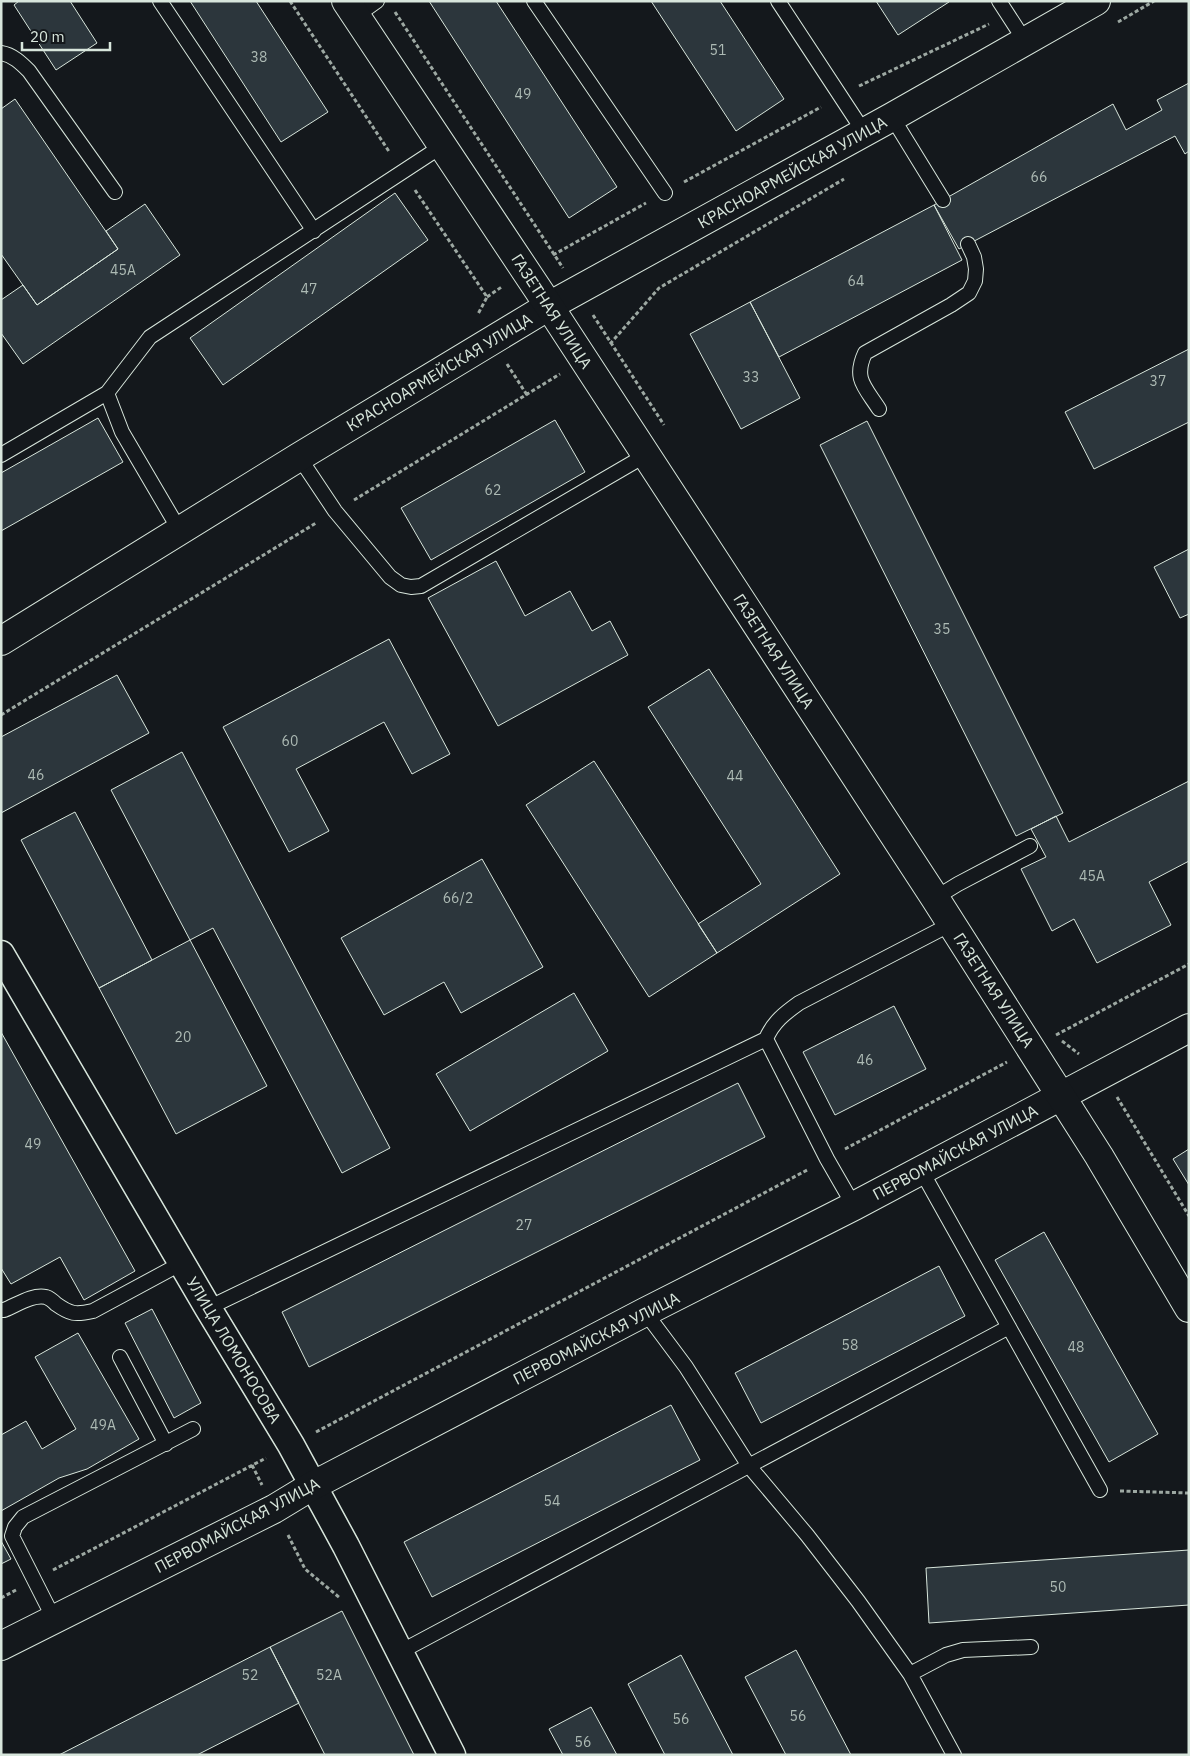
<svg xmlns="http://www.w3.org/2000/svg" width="1190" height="1756" font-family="'IBM Plex Sans',sans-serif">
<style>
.building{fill:#2c363c;stroke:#d8e6dc}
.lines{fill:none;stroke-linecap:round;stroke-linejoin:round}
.service-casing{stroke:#d8e6dc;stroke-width:16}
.minor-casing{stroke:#d8e6dc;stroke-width:29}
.tertiary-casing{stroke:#d8e6dc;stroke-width:30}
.secondary-casing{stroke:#d8e6dc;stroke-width:30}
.path{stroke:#9da8a2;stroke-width:3;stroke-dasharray:4 2.5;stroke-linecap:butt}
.service{stroke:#14181c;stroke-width:14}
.minor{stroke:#14181c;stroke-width:26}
.tertiary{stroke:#14181c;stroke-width:28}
.secondary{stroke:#14181c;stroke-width:28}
.labels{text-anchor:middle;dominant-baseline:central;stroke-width:4;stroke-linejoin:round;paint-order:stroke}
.number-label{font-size:14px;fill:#adbab4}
.street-label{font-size:16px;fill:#d8e6dc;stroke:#14181c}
</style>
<rect width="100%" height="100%" fill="#14181c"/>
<!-- building -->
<path class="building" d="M19,1H70L97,43L56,70L14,5Z
M190,1H256L328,112L281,142Z
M429,1H496L617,187L569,218Z
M651,1H720L784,99L736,131Z
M876,1H949V2L898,35Z
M1189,83V151L1185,154L1175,136L959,249L934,205L1113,104L1126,130L1162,110L1157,100Z
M15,99L118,249L37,305L1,254V109Z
M395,193L428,240L223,385L190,338Z
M145,204L180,255L23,364L1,333V300L23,285L37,305L118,249L106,231Z
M934,205L962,260L779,357L750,302Z
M750,302L800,398L741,429L690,334Z
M1189,349V422L1094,469L1065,412Z
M98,418L123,462L1,531V473Z
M555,420L585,472L431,560L401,508Z
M867,421L1063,813L1016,836L820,445Z
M1189,549V614L1180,618L1154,567Z
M496,561L525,616L570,591L592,631L610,621L628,655L498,726L428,598Z
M389,639L450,754L412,774L384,722L296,769L329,831L289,852L223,727Z
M709,669L840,874L717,953L698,924L761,884L648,707Z
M117,675L149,733L1,813V737Z
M182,752L390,1148L342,1173L213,928L190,940L111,790Z
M594,761L717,953L649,997L526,805Z
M1189,781V861L1149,882L1171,925L1097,963L1074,919L1052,931L1021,869L1046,857L1031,829L1056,816L1069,842Z
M75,812L152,960L99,988L21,840Z
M482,859L543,967L461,1013L444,982L384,1015L341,938Z
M190,940L267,1086L176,1134L99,988Z
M574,993L608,1051L470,1131L436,1074Z
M894,1006L926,1069L835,1115L803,1052Z
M1,1032L135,1271L84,1300L60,1257L11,1284L1,1268Z
M738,1083L765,1137L309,1367L282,1312Z
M1189,1149V1185L1173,1159Z
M1044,1232L1158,1434L1109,1462L995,1260Z
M939,1266L965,1316L761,1423L735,1373Z
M152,1309L201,1403L174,1418L125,1323Z
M78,1333L139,1439L87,1469L59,1478L1,1511V1435L26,1421L42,1449L76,1429L35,1357Z
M671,1405L700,1460L432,1597L404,1542Z
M1,1541L11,1559L1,1564Z
M1189,1550V1605L929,1623L926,1568Z
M342,1611L414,1755H325L270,1647Z
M270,1647L299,1703L197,1755H59Z
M796,1650L851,1755H786L745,1677Z
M681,1655L733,1755H665L628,1684Z
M591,1707L617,1755H563L549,1729Z"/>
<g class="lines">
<defs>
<path id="service" d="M160,1L314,231
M534,1L665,193
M778,1L864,132
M999,1L1025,41
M356,16L377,1
M1,53C13,55 21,63 29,71L115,192
M892,117L943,200
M879,409C865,387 853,379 865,353L951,305L969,293L975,281L976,269L974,257L968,244
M1,455L107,393
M299,457L335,511L390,577L401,585L411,587L421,586L646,455
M180,531L122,432L107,393L150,337L442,146
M935,898L958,884L1030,846
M921,1170L1100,1490
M854,1206L827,1159L766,1039C773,1022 785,1013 799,1003L951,924
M208,1308L766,1039
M1,1310H4C17,1305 32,1294 46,1297C49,1298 53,1301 56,1304C70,1314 75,1315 93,1311L182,1263
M645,1312L686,1367L749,1466L807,1535L858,1601L910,1674L954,1755
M120,1357L166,1444
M54,1619L12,1536L15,1527L23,1517L193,1429
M400,1652L1009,1327
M910,1674L946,1655L963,1650L1031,1647"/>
<path id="minor" d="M1,954L208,1308L291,1445L346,1546L452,1755"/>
<path id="tertiary" d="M1,641L299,457L549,306L892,117L1096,1
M1,1646L274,1509L312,1486L645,1312L854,1206L1189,1028"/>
<path id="secondary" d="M346,1L549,306L935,898L1099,1156L1189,1308"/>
</defs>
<!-- service casing -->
<use href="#service" class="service-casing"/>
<!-- minor casing -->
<use href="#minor" class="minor-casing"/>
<!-- tertiary casing -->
<use href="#tertiary" class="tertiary-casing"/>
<!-- secondary casing -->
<use href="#secondary" class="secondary-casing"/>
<!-- path -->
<path class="path" d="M290,1L390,153
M395,12L563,268
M1118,22L1154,1
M859,86L989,24
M684,182L821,107
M415,190L487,297L478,314
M553,255L646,203
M487,297L503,286
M593,315L664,425
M610,344L659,288L844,179
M507,364L527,395
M354,500L560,374
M1,715L316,523
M1056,1035L1189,964
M1062,1041L1079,1054
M1117,1097L1189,1216
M845,1149L1007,1062
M316,1432L809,1169
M252,1465L262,1485
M1120,1491L1189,1493
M288,1535L305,1569L340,1598
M53,1570L266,1458
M1,1598L16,1590"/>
<!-- service -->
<use href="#service" class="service"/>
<!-- minor -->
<use href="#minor" class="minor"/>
<!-- tertiary -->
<use href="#tertiary" class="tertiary"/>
<!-- secondary -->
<use href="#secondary" class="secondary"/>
</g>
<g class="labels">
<!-- number labels -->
<g class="number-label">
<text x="718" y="50">51</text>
<text x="259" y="57">38</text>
<text x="523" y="94">49</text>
<text x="1039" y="177">66</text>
<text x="123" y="270">45А</text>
<text x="856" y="281">64</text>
<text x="309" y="289">47</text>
<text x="751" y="377">33</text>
<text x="1158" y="381">37</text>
<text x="493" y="490">62</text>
<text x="942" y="629">35</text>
<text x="290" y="741">60</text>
<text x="36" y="775">46</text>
<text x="735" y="776">44</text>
<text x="1092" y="876">45А</text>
<text x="458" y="898">66/2</text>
<text x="183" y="1037">20</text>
<text x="865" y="1060">46</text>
<text x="33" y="1144">49</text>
<text x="524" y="1225">27</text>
<text x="850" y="1345">58</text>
<text x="1076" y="1347">48</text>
<text x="103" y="1425">49А</text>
<text x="552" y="1501">54</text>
<text x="1058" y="1587">50</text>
<text x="250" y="1675">52</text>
<text x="329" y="1675">52А</text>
<text x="798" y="1716">56</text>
<text x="681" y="1719">56</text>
<text x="583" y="1742">56</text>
</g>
<!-- street labels -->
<g class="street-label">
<text transform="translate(792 172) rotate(-29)">КРАСНОАРМЕЙСКАЯ УЛИЦА</text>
<text transform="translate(552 311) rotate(57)">ГАЗЕТНАЯ УЛИЦА</text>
<text transform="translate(439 372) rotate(-31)">КРАСНОАРМЕЙСКАЯ УЛИЦА</text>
<text transform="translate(774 651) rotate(57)">ГАЗЕТНАЯ УЛИЦА</text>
<text transform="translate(994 990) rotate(57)">ГАЗЕТНАЯ УЛИЦА</text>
<text transform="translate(955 1152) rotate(-28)">ПЕРВОМАЙСКАЯ УЛИЦА</text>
<text transform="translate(596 1338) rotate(-27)">ПЕРВОМАЙСКАЯ УЛИЦА</text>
<text transform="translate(234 1350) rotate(59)">УЛИЦА ЛОМОНОСОВА</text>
<text transform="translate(237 1525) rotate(-28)">ПЕРВОМАЙСКАЯ УЛИЦА</text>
</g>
</g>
<!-- border -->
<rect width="1190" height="1756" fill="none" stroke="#d8e6dc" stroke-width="5"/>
<!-- scale -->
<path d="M22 42v8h88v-8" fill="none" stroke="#d8e6dc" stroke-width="2.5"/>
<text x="30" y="42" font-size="15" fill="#d8e6dc" stroke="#14181c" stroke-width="4" paint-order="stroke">20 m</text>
</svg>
